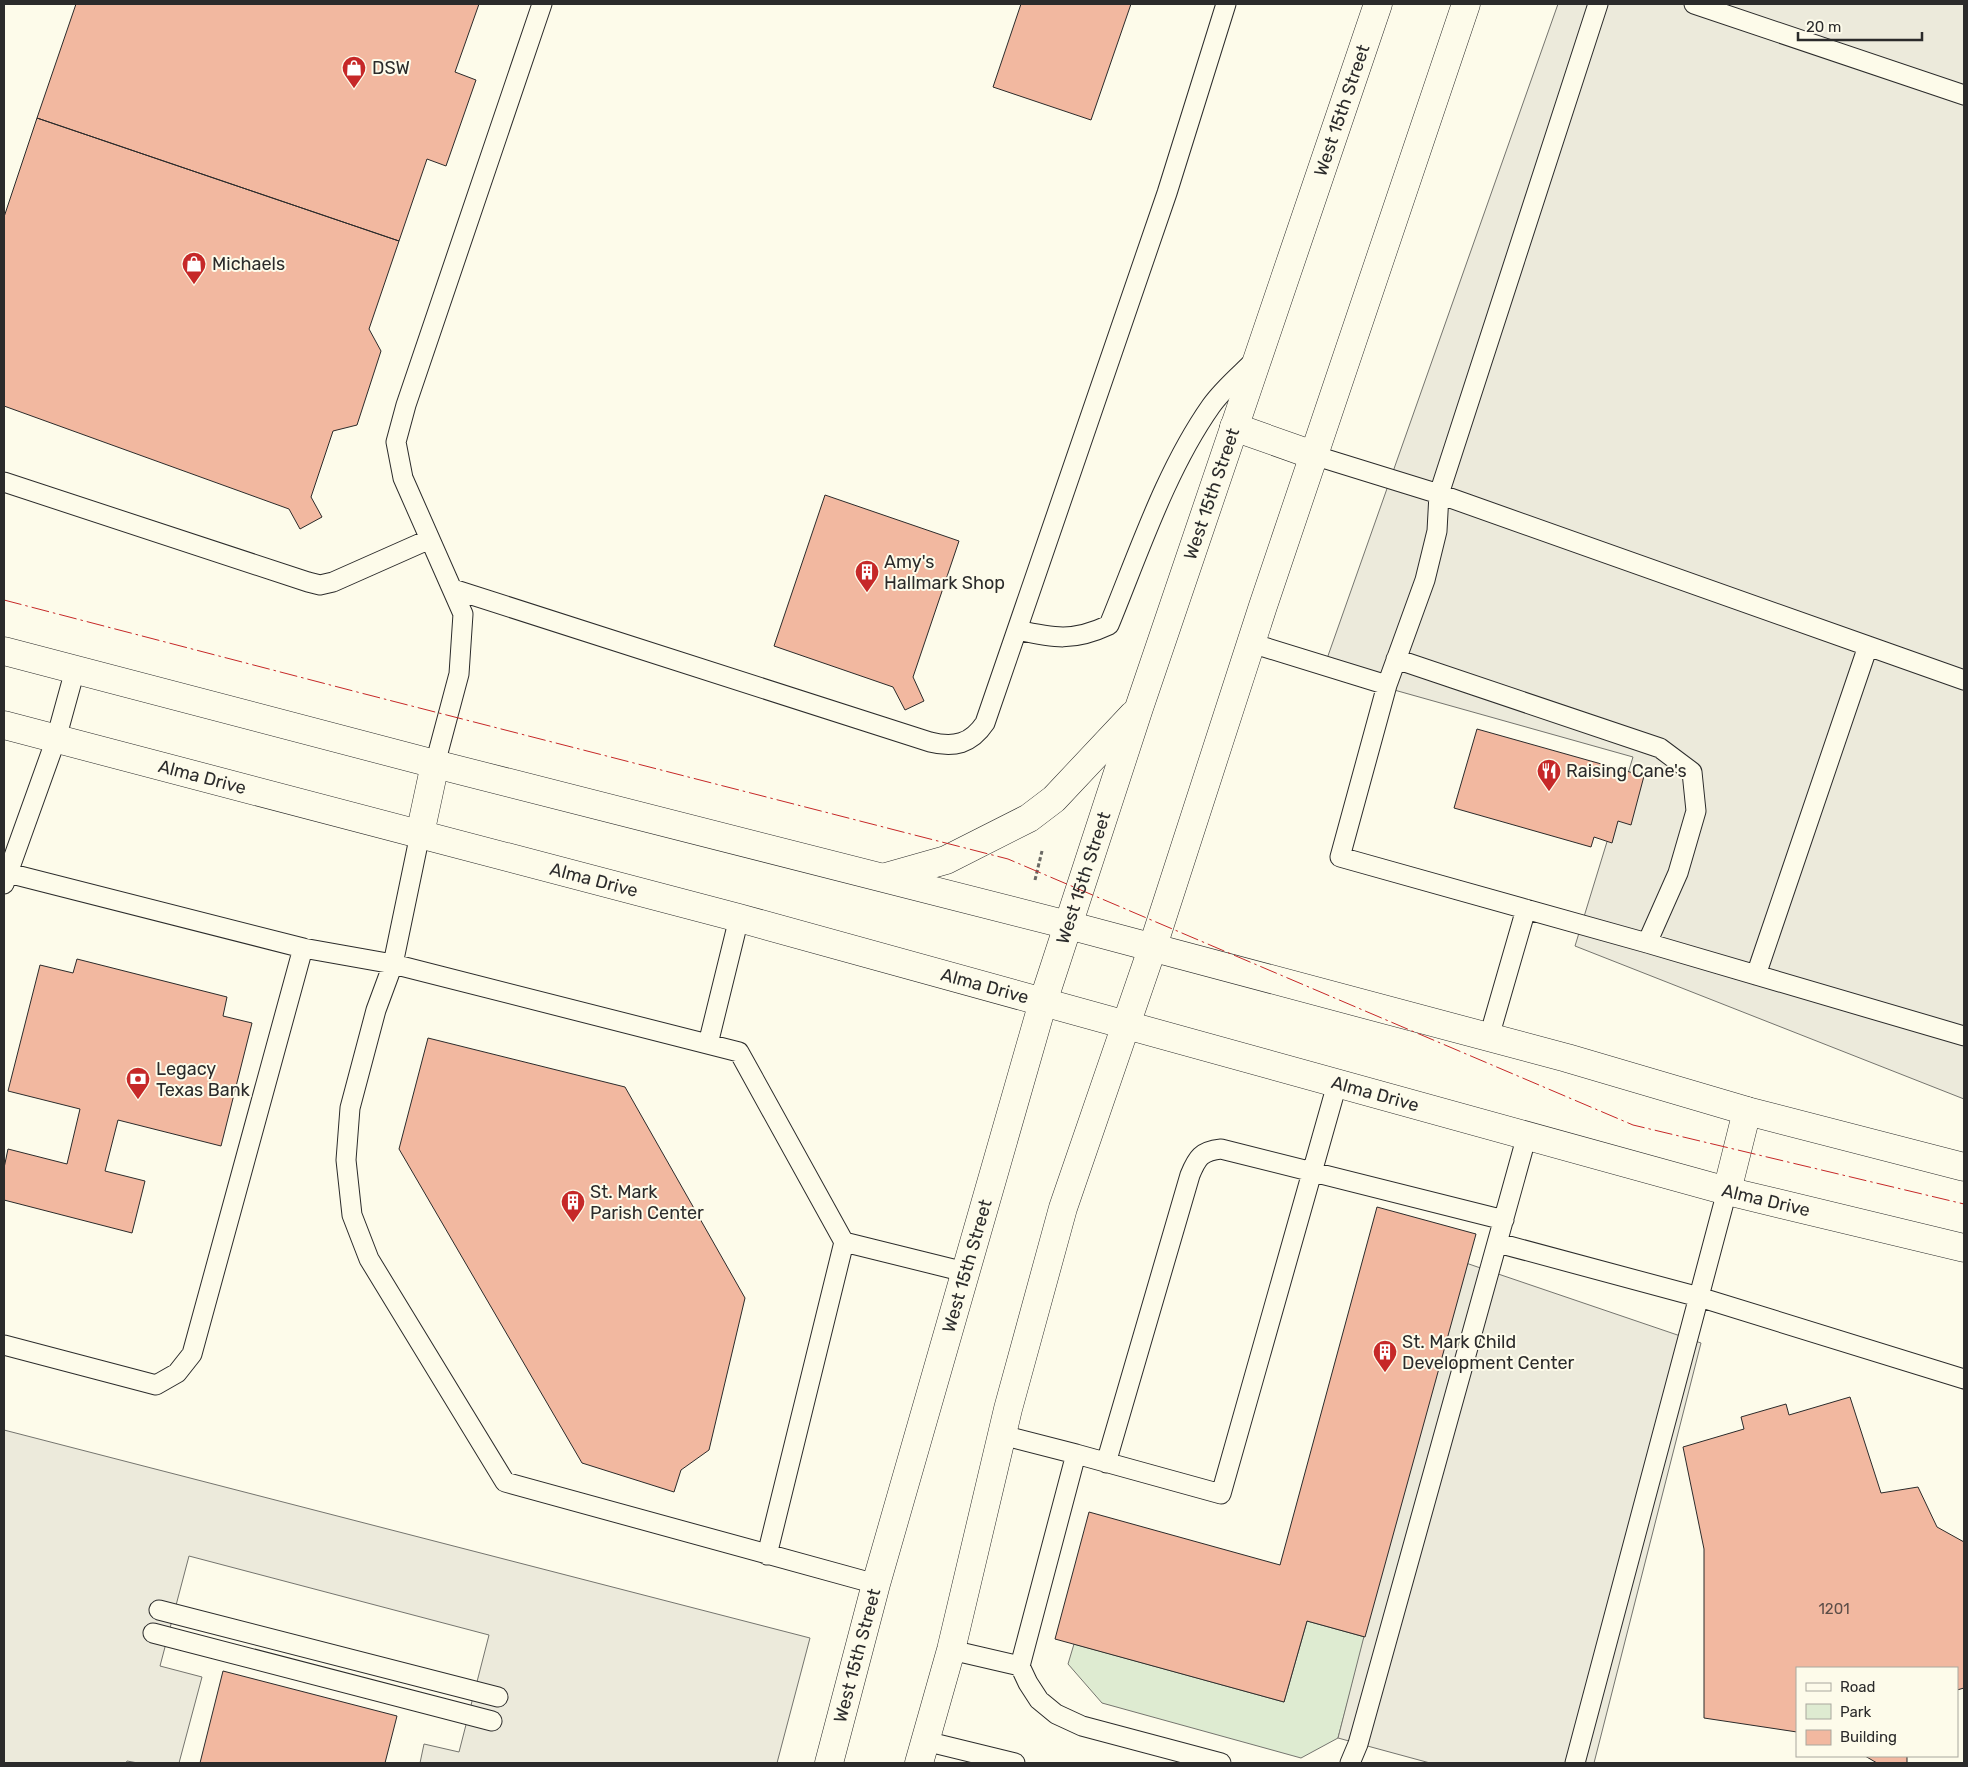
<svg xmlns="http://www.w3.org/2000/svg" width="1968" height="1767" font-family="Rubik,sans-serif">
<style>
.green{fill:#deebd1;stroke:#74746e}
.parking{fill:#eceadb;stroke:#74746e}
.building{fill:#f2b8a0;stroke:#2b2b2b}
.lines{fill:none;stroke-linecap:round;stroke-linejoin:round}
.service-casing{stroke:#2b2b2b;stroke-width:21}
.secondary-casing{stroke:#2b2b2b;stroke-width:29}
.path{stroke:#6a6964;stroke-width:3;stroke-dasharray:4 2.5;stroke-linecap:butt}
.service{stroke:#fdfbea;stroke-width:19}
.secondary{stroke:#fdfbea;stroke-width:28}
.power{stroke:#c62828;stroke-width:1;stroke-dasharray:18 4 2.5 4;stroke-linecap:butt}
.labels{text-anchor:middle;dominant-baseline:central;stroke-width:4;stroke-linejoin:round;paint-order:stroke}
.number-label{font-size:15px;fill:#5d4e48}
.poi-label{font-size:18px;fill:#2b2b2b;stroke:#fdfbea;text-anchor:start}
.street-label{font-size:18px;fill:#2b2b2b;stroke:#fdfbea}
</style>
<rect width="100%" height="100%" fill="#fdfbea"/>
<!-- green -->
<path class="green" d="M1307,1621L1365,1637L1338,1738L1301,1758L1102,1703L1068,1664L1074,1644L1284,1702Z"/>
<!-- parking -->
<path class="parking" d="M1558,4H1964V1099L1575,946L1633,757L1323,670Z
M1460,1261L1701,1343L1594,1763H1430L1338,1738Z
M4,1430L810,1638L777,1763H420L424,1744L459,1752L489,1635L189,1556L160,1666L202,1677L179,1763H138L127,1761L126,1763H4Z"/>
<!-- building -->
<path class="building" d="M76,4H479L455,72L476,80L446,166L427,159L399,241L37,118Z
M1021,4H1131L1091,120L993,87Z
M37,118L399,241L369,329L381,351L357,425L333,431L311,497L322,517L300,529L289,509L4,406V217Z
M825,495L959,541L913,677L924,701L905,710L893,687L774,646Z
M1477,729L1644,776L1631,825L1618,821L1612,843L1594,837L1591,847L1454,808Z
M77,959L227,997L223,1016L252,1023L221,1146L118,1120L105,1171L145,1181L132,1233L4,1200V1168L8,1149L67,1164L80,1109L8,1091L40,965L73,973Z
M428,1038L625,1087L745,1298L709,1450L681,1470L674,1492L582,1463L399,1149Z
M1377,1207L1476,1234L1365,1637L1307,1621L1284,1702L1055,1639L1089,1512L1280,1565Z
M1850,1397L1881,1493L1918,1487L1937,1527L1964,1542V1688L1957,1690V1668H1797V1732L1704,1718V1549L1683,1447L1744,1429L1741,1417L1786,1404L1789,1415Z
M223,1671L397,1716L385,1763H200Z
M1865,1756H1907V1763H1877Z"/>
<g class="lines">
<defs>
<path id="service" d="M1694,4L1964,95
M1313,455L1439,494L1598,4
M4,482L308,582L320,585L333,582L430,539
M453,589L930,742C954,748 971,744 985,723L1167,193L1226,4
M1017,630C1054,638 1073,642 1109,625C1139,552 1166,470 1211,406C1223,389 1240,375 1254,361
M1251,643L1387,685
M1868,646L1964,680
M1396,659L1660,748L1692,772L1696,811L1678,873L1647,943
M435,764L459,674L463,614L403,478L396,442L406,405L542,4
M420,834L393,964L376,1010L350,1108L346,1160L352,1215L369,1259L505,1482L876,1584
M8,873L303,948L393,964L739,1052L844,1242L767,1555
M4,884L56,739L75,670
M1756,975L1868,646L1439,494L1437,531L1425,580L1387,685L1340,857L1647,943L1964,1036
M1489,1037L1526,909
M708,1044L739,918
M844,1242L965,1272
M1498,1243L1699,1297L1964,1379
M4,1345L156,1385L177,1373L192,1354L303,948
M1002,1435L1076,1454
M1106,1463L1190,1175C1197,1158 1201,1151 1221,1149L1504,1220
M159,1610L498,1697
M153,1633L492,1721
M951,1650L1020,1666L1028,1683L1039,1700L1056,1714L1082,1726L1221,1763
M1020,1666L1076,1454L1221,1494L1337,1084
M925,1741L1015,1763
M1350,1763L1358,1744L1527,1135
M1575,1763L1727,1191"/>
<g id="secondary">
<path d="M1234,427L1313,455"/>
<path d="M4,651L435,764L1068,925L1567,1058L1747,1111L1964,1167"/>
<path id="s1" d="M4,725L739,918L1727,1191L1964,1248"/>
<path d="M420,834L435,764"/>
<path d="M886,877L946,860L1029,818L1054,799L1133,715"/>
<path d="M1727,1191L1747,1111"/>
<path id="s2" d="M829,1763L876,1584L1043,1002L1139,708L1378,4"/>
<path d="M919,1763L951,1650L1008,1409L1063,1208L1152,949L1263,606L1466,4"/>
</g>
</defs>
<!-- service casing -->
<use href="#service" class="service-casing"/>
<!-- secondary casing -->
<use href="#secondary" class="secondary-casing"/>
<!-- path -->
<path class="path" d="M1035,880L1042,851"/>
<!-- service -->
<use href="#service" class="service"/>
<!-- secondary -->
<use href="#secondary" class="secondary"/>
<!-- power -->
<path class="power" d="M4,600L361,693L1008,859L1633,1125L1964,1204"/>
</g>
<!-- icons -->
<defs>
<symbol id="shop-pin" viewBox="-11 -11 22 30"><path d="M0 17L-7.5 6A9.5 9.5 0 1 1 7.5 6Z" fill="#c62828" stroke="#fdfbea"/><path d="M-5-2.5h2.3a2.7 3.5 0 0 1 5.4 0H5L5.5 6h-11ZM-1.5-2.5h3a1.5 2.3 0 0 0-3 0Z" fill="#fff"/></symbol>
<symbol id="building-pin" viewBox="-11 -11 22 30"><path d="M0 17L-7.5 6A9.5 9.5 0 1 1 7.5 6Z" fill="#c62828" stroke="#fdfbea"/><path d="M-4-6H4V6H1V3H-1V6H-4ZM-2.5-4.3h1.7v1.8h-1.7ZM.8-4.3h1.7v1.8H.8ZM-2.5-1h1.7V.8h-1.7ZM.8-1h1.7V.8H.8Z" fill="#fff"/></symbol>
<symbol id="restaurant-pin" viewBox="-11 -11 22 30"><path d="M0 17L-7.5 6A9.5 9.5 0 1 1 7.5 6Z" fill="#c62828" stroke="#fdfbea"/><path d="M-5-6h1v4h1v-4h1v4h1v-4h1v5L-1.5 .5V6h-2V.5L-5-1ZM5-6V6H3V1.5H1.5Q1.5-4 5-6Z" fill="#fff"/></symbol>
<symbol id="bank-pin" viewBox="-11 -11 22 30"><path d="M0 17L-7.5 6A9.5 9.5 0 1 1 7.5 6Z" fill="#c62828" stroke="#fdfbea"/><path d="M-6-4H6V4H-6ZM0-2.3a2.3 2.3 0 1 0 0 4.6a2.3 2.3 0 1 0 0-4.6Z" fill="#fff"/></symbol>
</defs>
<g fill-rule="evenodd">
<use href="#shop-pin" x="340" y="54" width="28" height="38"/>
<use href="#shop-pin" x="180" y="250" width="28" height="38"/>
<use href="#building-pin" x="853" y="558" width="28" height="38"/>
<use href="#restaurant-pin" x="1535" y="757" width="28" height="38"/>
<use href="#bank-pin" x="124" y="1065" width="28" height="38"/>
<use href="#building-pin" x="559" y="1188" width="28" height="38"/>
<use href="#building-pin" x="1371" y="1338" width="28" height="38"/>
</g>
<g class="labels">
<!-- number labels -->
<g class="number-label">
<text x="1834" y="1609">1201</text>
</g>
<!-- poi labels -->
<g class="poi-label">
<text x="372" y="68">DSW</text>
<text x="212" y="264">Michaels</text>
<text x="884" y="562">Amy's<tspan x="884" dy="21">Hallmark Shop</tspan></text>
<text x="1566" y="771">Raising Cane's</text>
<text x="156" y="1069">Legacy<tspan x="156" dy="21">Texas Bank</tspan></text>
<text x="590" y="1192">St. Mark<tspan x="590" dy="21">Parish Center</tspan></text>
<text x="1402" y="1342">St. Mark Child<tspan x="1402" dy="21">Development Center</tspan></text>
</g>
<!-- street labels -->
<g class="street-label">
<text stroke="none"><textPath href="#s2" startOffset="1731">West 15th Street</textPath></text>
<text stroke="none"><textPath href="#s2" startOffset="1326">West 15th Street</textPath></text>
<text stroke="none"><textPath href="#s1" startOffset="205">Alma Drive</textPath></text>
<text stroke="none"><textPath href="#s2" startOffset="921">West 15th Street</textPath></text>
<text stroke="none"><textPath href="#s1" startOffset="610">Alma Drive</textPath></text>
<text stroke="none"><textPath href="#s1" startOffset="1015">Alma Drive</textPath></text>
<text stroke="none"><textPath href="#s1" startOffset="1420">Alma Drive</textPath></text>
<text stroke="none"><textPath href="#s1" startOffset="1825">Alma Drive</textPath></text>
<text stroke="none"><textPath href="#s2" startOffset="516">West 15th Street</textPath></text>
<text stroke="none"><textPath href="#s2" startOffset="111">West 15th Street</textPath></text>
</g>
</g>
<!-- border -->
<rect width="1968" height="1767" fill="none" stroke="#2b2b2b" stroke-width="10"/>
<!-- legend -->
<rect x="1796" y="1667" width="162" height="90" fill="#fdfbea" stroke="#a9a89e"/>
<rect x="1806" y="1683" width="25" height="8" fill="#fdfbea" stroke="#a9a89e"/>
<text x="1840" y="1692" font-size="15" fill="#2b2b2b">Road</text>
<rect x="1806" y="1704" width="25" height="15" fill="#deebd1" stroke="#a9a89e"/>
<text x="1840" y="1717" font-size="15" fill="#2b2b2b">Park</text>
<rect x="1806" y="1730" width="25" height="15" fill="#f2b8a0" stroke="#a9a89e"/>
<text x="1840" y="1742" font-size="15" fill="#2b2b2b">Building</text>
<!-- scale -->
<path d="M1798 32v8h124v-8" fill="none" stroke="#2b2b2b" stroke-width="2.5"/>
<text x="1806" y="32" font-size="15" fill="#2b2b2b" stroke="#fdfbea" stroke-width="4" paint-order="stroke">20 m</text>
</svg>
